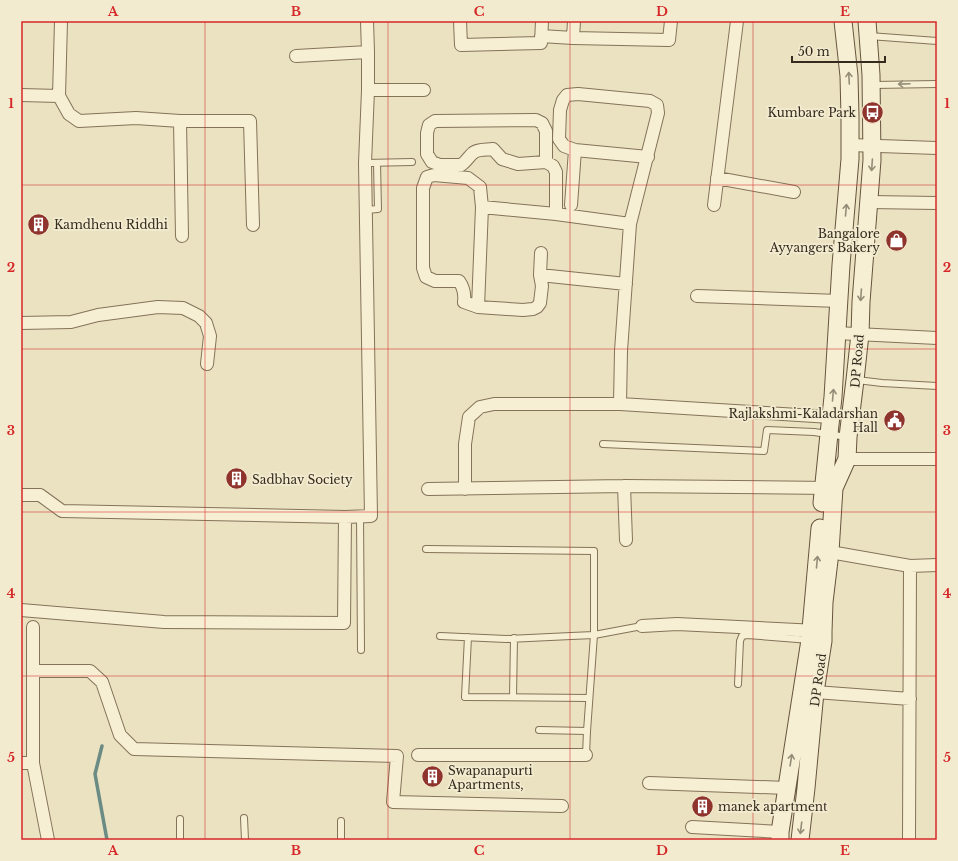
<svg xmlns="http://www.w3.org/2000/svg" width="958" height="861" font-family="'Libre Baskerville',serif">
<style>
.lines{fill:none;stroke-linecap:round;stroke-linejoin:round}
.stream{stroke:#6b8b85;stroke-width:3.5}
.service-casing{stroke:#837359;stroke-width:8}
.minor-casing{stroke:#837359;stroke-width:14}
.secondary-casing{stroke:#65543d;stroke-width:19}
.service{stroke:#f7efd3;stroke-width:6}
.minor{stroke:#f7efd3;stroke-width:12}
.secondary{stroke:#f7efd3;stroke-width:17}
.oneway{stroke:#968c78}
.grid{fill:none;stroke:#d62828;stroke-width:1;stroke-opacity:0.55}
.labels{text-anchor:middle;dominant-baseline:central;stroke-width:3.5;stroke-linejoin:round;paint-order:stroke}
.poi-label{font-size:12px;fill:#342a1d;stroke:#f3ebd0;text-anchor:start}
.street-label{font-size:12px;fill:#342a1d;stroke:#f3ebd0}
.neatline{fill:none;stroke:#d62828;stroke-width:1.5}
.grid-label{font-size:13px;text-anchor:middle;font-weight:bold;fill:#d62828}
</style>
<rect width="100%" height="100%" fill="#ebe2c1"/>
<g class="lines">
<!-- stream -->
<path class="stream" d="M102,746L95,774L107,840"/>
<defs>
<path id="service" d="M869,36L937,41
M873,85L937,84
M365,163L412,162
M366,210L378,209L377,163
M857,380L882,383L937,386
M603,444L764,451L767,430L814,432L847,437
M360,516L361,650
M426,549L594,551V635L587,731L539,730
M440,636L506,639L571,636L594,635L642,626
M468,637L465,697L589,698
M738,684L740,641L742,636L747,635L810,640
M513,697L514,638
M586,755L587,731
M244,818L245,840
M180,819V840
M341,821V840"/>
<path id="minor" d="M460,21L461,45L541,43L542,21
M541,36L573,38L669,40L671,21
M573,38L574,21
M296,56L368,52
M368,90H424
M21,95L59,96L61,21
M59,96L69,114L79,121L136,118L180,121H250L253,225
M180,121L182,236
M850,145L937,148
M546,162V131L542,123L536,120L435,121L429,125L427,133V154L432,162L440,165H461C466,162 470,155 473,153C477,149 487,150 493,149L502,159L518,164L546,162L553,166L556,172V214
M717,178L794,192
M869,202L937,203
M571,205L575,150
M714,205L737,21
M541,253L540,275L542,286L540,303L537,307L533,309L523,310L478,307L464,302C465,294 464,288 459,281H435L426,277L423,268V188L427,177L434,175L468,178L480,187L482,207L556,214L630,224
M540,275L626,284
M697,296L839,301
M478,307L482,207
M21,323L71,322L98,315L158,307L183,308L199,316L206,323L210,336L207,364
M836,333L937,338
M620,404L621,351L630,224L658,113L657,105L650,101L578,94L567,95L563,100L560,110L559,139L564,146L575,150L648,157
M847,459H937
M624,486L626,540
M428,489L624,486L831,488
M465,489V444L469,417L480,407L494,404H620L831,417
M21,495H40L62,511L345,517L371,516L365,163L368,90V52L367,21
M830,552L910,566L937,565
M21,610L164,622L344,623L345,517
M642,626L677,624L817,631
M33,627V763L48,840
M33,671H90L102,682L120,735L134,749L397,756L393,802L562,806
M815,692L910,699
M418,755H586
M21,763H33
M649,783L787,788
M692,827L780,832
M909,840L910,566"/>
<path id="secondary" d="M822,503L829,434L833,397L841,265L850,159V117L849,76L843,21
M780,840V832L810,640L820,528
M800,840L806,788L815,692L823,641V632L824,602L830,552L834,488L847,459L848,437L855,380L860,334L861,302L872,160L871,75L867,21"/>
</defs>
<!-- service casing -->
<use href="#service" class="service-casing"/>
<!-- minor casing -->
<use href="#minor" class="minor-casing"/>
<!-- secondary casing -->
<use href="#secondary" class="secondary-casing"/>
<!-- service -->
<use href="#service" class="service"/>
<!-- minor -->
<use href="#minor" class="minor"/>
<!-- secondary -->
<use href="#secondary" class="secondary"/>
</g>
<!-- one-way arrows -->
<defs><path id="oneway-shaft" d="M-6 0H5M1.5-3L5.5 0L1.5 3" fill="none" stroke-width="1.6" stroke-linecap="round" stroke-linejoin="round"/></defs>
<g class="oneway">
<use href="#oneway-shaft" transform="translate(849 78) rotate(-93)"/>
<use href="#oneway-shaft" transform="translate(904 84) rotate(178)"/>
<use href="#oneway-shaft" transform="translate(872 165) rotate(94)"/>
<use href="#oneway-shaft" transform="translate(846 210) rotate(-85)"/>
<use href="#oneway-shaft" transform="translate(861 295) rotate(94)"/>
<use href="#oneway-shaft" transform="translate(833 395) rotate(-85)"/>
<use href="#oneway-shaft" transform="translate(817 562) rotate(-85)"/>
<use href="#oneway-shaft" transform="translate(791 760) rotate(-81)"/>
<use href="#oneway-shaft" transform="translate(801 828) rotate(97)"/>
</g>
<!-- grid -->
<path class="grid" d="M205,21V840M388,21V840M570,21V840M753,21V840M21,185H937M21,349H937M21,512H937M21,676H937"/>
<!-- icons -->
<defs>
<symbol id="bus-disc" viewBox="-11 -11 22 22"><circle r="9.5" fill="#8f332d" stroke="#f3ebd0"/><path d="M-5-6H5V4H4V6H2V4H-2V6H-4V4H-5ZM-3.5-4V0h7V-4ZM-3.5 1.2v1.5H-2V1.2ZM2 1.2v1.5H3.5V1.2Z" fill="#fff"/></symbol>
<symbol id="building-disc" viewBox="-11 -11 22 22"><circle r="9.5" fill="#8f332d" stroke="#f3ebd0"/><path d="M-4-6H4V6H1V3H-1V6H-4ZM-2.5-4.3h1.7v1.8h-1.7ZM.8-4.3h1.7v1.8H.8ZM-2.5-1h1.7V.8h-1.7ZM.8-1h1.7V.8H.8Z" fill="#fff"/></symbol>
<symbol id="shop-disc" viewBox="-11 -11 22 22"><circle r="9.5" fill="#8f332d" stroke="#f3ebd0"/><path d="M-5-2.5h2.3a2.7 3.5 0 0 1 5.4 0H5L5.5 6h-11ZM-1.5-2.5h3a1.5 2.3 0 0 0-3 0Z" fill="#fff"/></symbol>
<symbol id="civic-disc" viewBox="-11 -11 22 22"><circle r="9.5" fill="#8f332d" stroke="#f3ebd0"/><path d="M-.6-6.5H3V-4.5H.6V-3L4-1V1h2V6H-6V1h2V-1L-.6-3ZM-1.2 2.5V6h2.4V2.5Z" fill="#fff"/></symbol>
</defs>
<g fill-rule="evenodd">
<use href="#bus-disc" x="860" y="100" width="25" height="25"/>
<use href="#building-disc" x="26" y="212" width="25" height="25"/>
<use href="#shop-disc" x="884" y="228" width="25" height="25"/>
<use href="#civic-disc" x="882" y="408" width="25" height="25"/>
<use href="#building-disc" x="224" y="466" width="25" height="25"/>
<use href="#building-disc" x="420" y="764" width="25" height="25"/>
<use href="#building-disc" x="690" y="794" width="25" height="25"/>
</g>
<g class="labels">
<!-- poi labels -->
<g class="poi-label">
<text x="856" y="112" text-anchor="end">Kumbare Park</text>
<text x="54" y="224">Kamdhenu Riddhi</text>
<text x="880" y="233" text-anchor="end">Bangalore<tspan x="880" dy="14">Ayyangers Bakery</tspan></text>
<text x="878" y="413" text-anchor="end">Rajlakshmi-Kaladarshan<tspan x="878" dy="14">Hall</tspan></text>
<text x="252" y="479">Sadbhav Society</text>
<text x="448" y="770">Swapanapurti<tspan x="448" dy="14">Apartments,</tspan></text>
<text x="718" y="806">manek apartment</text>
</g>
<!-- street labels -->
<g class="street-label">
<text transform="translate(857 361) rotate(-85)">DP Road</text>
<text transform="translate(818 680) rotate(-82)">DP Road</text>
</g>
</g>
<!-- border -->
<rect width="958" height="861" fill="none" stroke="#f3ebd0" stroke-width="44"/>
<!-- scale -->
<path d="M792 56v6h93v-6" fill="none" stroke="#342a1d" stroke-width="2"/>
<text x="798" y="56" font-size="12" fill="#342a1d" stroke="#f3ebd0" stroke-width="3" paint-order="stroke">50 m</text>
<rect x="22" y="22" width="914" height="817" class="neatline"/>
<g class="grid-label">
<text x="113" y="16">A</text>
<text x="296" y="16">B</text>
<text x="479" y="16">C</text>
<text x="662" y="16">D</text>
<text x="845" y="16">E</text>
<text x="11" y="108">1</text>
<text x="947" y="108">1</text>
<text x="11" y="272">2</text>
<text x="947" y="272">2</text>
<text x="11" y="435">3</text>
<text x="947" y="435">3</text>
<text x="11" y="598">4</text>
<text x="947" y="598">4</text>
<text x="11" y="762">5</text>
<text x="947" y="762">5</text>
<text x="113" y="855">A</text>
<text x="296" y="855">B</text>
<text x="479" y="855">C</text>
<text x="662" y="855">D</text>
<text x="845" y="855">E</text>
</g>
</svg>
